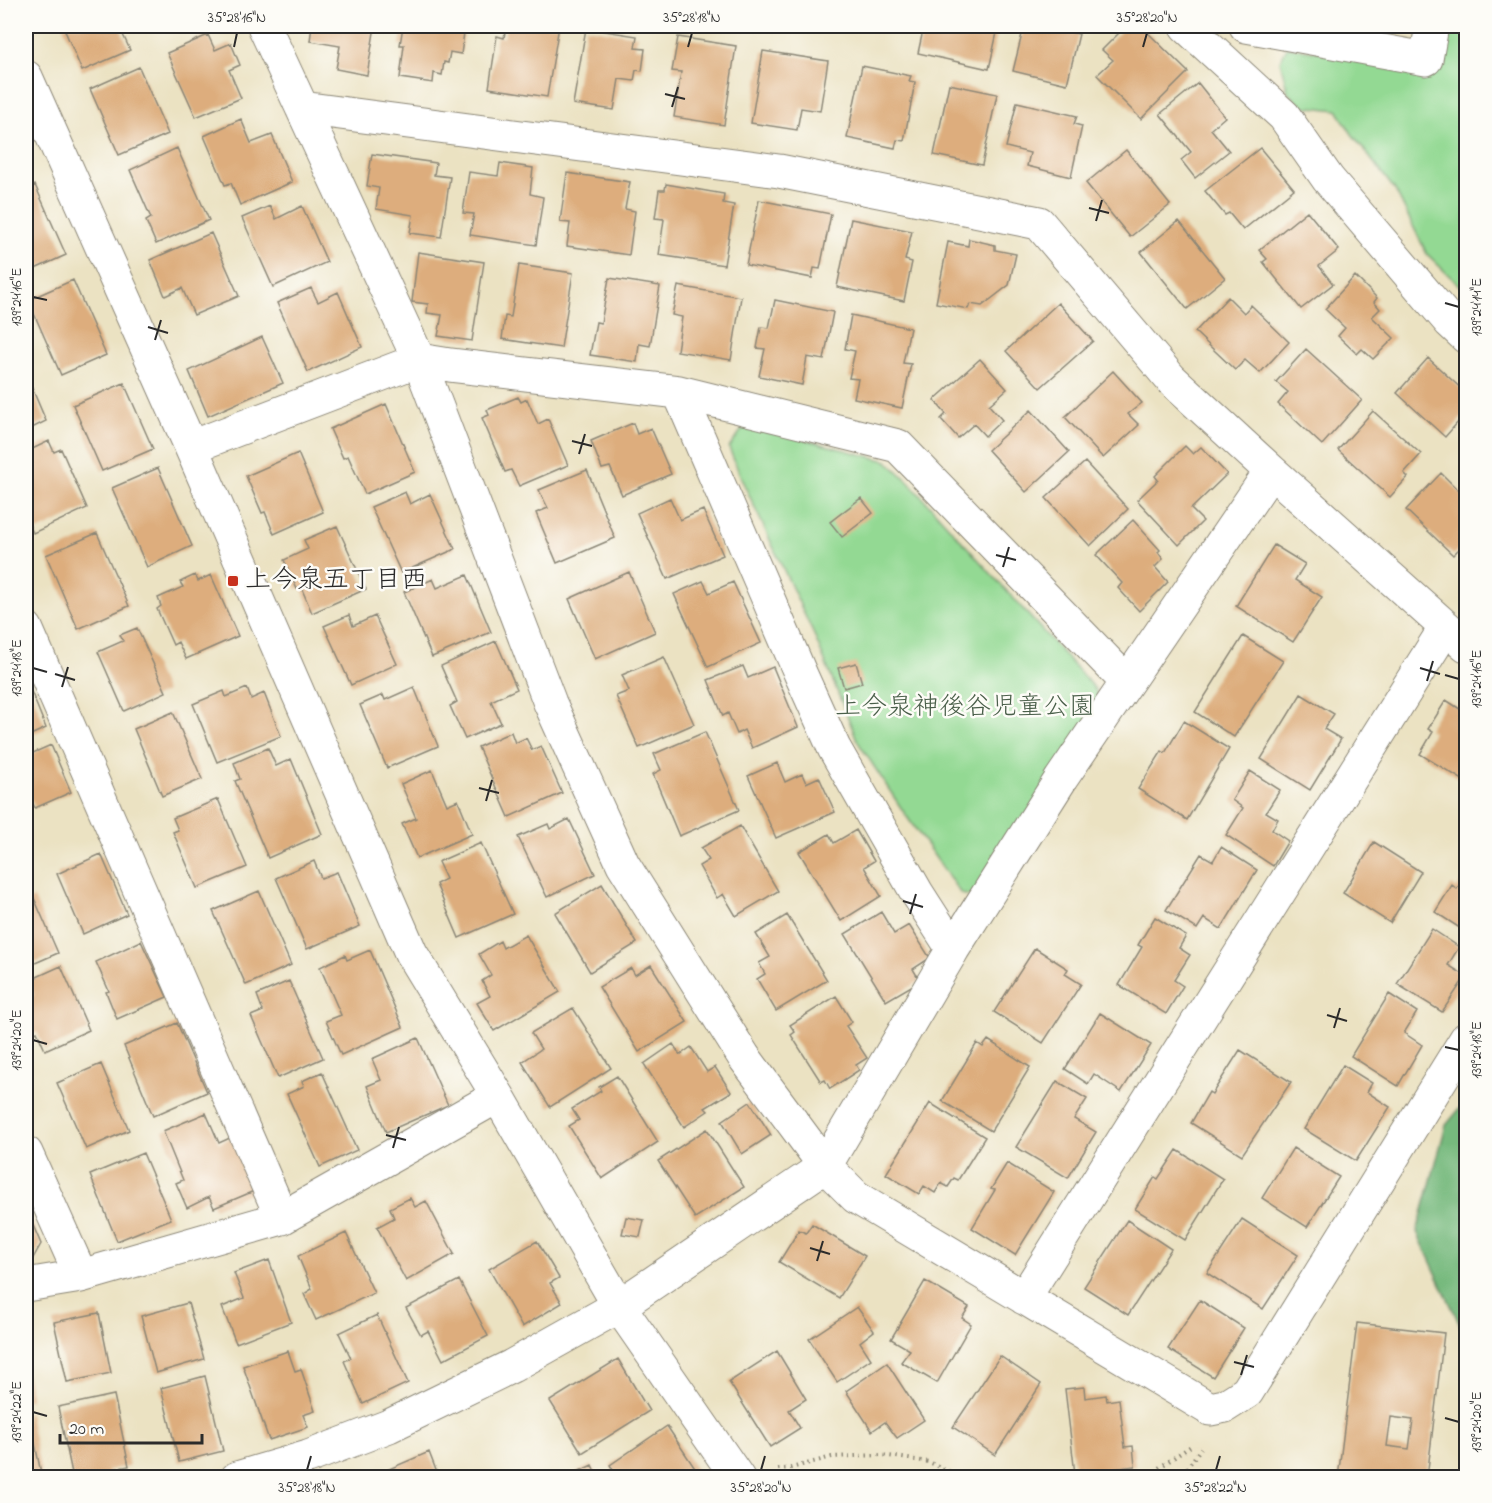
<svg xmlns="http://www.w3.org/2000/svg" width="1492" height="1503" font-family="'Indie Flower','Klee One',sans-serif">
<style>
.green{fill:#93d993;stroke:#5f825f;stroke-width:1.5}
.forest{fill:#76b97d;stroke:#507254;stroke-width:1.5}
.building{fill:#ddad7d;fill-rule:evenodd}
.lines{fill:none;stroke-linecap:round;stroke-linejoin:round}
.street-casing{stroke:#8b8676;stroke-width:35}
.path{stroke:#8b8676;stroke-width:4;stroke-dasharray:1.5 4.5;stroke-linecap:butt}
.street{stroke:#fff;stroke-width:33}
.ticks{fill:none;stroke:#2b2b2b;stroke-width:2}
.poi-dot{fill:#c8321e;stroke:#fdfcf7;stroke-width:2}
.labels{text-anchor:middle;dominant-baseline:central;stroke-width:5;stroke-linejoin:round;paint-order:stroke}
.poi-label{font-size:26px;fill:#2b2b2b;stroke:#fdfcf7;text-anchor:start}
.park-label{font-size:26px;fill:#4a5f4a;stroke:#fdfcf7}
.neatline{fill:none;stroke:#2b2b2b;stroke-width:2}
.ticks-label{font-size:15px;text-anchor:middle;fill:#2b2b2b}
</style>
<rect width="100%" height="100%" fill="#fdfcf7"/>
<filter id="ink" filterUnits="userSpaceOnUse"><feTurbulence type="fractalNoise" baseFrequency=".0167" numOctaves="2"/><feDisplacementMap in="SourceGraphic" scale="12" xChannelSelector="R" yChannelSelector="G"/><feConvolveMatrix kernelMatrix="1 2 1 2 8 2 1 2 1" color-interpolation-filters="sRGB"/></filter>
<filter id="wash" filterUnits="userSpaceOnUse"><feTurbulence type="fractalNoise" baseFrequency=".008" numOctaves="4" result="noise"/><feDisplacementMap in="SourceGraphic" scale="24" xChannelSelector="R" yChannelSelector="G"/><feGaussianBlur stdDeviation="1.35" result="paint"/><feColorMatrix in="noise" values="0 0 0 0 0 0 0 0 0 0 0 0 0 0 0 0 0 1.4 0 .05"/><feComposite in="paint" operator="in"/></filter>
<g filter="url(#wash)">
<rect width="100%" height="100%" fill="#ebe2c2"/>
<!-- green -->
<path class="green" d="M1451,26H1466V292L1427,254L1395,190L1352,134L1337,110L1302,106L1288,92L1280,61L1287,47L1441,70Z
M743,428L787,435L887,461L905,478L1094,688L1100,699L977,897L961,894L905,814L858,742L814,635L742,480L729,448Z"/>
<!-- forest -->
<path class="forest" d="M1466,1101V1338L1417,1232L1446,1125Z"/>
<g id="blocks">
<!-- building -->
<path class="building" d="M63,26H119L130,50L82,71Z
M169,26H188L172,32Z
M312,26H375L367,75L336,69L340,46L310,41Z
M403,26H465L461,54L450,52L448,63L444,62L442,75L434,73L433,83L400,78L404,45H400Z
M506,26H559L547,97L489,88L497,36L504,38Z
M762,26H786L785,31L761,27Z
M924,26H983L998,28L989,69L918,53Z
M1024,26H1066L1065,31L1079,34L1067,84L1013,71Z
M1126,26H1141L1188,72L1141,119L1097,75L1113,60L1102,50Z
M586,28L637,36L635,48L645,49L642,71L636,70L634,81L619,79L614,110L573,104Z
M208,35L215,50L231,43L240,65L229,70L241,98L196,117L167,53Z
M678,37L736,46L724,125L674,117L681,72L672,71Z
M763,51L828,61L820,111L801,108L797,130L751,123Z
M862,66L911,76L909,81L915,82L904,141L897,140L895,148L847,138Z
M139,67L168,134L119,155L90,89Z
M1198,83L1225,117L1211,129L1229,151L1195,178L1181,160L1191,152L1160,114Z
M949,84L997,94L982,165L934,155Z
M1017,102L1077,116L1074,124L1082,126L1071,177L1027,166L1030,153L1006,147Z
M241,119L251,143L272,135L292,182L240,205L231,183L225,185L204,136Z
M177,148L209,220L156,244L146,221L151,218L130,170Z
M1260,148L1294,189L1243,230L1229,213L1225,215L1205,191Z
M1126,150L1170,205L1130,237L1086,183Z
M372,154L436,163L434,175L450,177L441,237L410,233L413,215L376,209L379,188L367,186Z
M500,163L533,168L530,194L543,197L536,245L470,235L474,214L463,213L469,172L498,176Z
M567,173L630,182L625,209L635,211L629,255L567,246L570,223L560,222Z
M666,184L724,194L723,203L734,205L724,265L659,255L664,219L655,218L659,190H665Z
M35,185L66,255L26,273V190Z
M759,200L831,214L820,269L814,268L812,278L746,265Z
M270,206L276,219L302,206L327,262L273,287L242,218Z
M1307,211L1339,250L1319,266L1333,284L1301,309L1263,262L1267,259L1259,250Z
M851,219L912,231L905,260L912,262L904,301L837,287Z
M1179,221L1225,278L1187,309L1141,252Z
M211,233L239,296L194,315L182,288L165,296L150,260Z
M969,239L995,245V250L1016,254L1009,285L982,306L970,304L968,309L936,303L948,242L968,246Z
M418,252L484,262L472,341L438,336L442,315L427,313L428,304L412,302Z
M519,265L573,273L561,348L502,339L505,316L511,317Z
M1355,276L1377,298L1374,302L1380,309L1372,317L1394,338L1373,359L1362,349L1357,354L1338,336L1345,328L1325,309Z
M609,278L660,286L650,346L639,344L637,362L590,355L596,322L601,323Z
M73,280L106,355L61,375L28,300Z
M678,286L741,297L731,360L677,351L682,317L672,315Z
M311,288L318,302L338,292L362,347L308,372L277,303Z
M1228,297L1244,313L1251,305L1289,342L1260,373L1245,360L1235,370L1195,332Z
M775,300L833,312L824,360L807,357L802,385L759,376L765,349L757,348L761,327L769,328Z
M1058,303L1093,341L1040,388L1006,351Z
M851,315L910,328L903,363L911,364L902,408L854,398L858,379L849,378L855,351L845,349Z
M262,337L283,383L208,416L189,371Z
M1306,349L1362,400L1322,445L1278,404L1288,392L1276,382Z
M1428,358L1466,393V413L1445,437L1397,393Z
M980,359L1007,389L989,405L1002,420L985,436L974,424L958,438L941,419L946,414L934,400Z
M1113,371L1142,403L1128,414L1139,425L1103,458L1065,417Z
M26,374L46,421L26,431Z
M124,383L153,449L102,471L73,405Z
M518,397L521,402L527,399L538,424L548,419L568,465L519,486L511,470L505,472L482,418L489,415L487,410Z
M386,404L415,472L365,494L348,456L343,458L330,429Z
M1031,410L1069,452L1026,492L988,450Z
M1373,411L1421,454L1404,473L1408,477L1390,497L1338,450Z
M633,423L637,434L651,428L671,474L622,495L610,467L602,469L591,441Z
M49,441L54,452L61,449L87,508L33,533L26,516V452Z
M1185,446L1193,454L1201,447L1227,474L1191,509L1203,521L1179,545L1137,500L1158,480L1155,476Z
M298,453L323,512L274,534L265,512L262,513L246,476Z
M1085,462L1128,509L1090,546L1046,498Z
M158,468L192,546L147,567L112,488Z
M587,470L615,538L557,563L536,513L548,508L539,490Z
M1441,473L1466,498V505L1464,508L1466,510V555L1459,549L1453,555L1406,510Z
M405,492L410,504L430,494L455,549L401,573L371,507Z
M670,498L680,520L703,510L723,555L667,579L637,513Z
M861,498L873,513L842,537L830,522Z
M1133,520L1160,550L1158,552L1163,559L1155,567L1168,582L1139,611L1118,588L1122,583L1096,555Z
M337,526L366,589L312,613L301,587L297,589L284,560L308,549L304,540Z
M97,533L129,606L78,629L46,555Z
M1274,545L1305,564L1295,580L1322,597L1293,642L1236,606Z
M629,572L655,632L595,659L569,599Z
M195,575L198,581L211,575L238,636L186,659L178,642L173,645L157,609L161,606L158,598L183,587L180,582Z
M467,575L491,632L432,657L404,592L433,579L437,588Z
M703,581L709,593L733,582L761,643L708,667L674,594Z
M349,615L353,626L375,616L397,664L351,685L324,626Z
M137,628L166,692L124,711L98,652L123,641L120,635Z
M1243,636L1283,661L1234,737L1195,712Z
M496,641L517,689L491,701L501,723L465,739L450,706L457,702L441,666Z
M664,657L694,724L639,748L616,696L629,691L622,675Z
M856,663L862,683L844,688L838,668Z
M743,666L748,678L773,667L798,727L752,748L744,730L737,734L728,713L723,716L708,680Z
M26,679L46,728L26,737Z
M414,687L438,746L387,768L360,705L383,695L385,700Z
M247,688L251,699L264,693L281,736L217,762L193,704L224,691L226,697Z
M1301,694L1334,714L1324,729L1341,739L1310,790L1261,759Z
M1446,700L1466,713V782L1420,754L1433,732L1428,729Z
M173,712L202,779L162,796L134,729Z
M1184,721L1229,749L1187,820L1138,789L1162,751L1165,753Z
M511,732L515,743L526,738L532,750L541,746L562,793L509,817L478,747Z
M705,732L739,810L679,836L653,774L661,770L654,754Z
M51,745L71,792L35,808L27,791L26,792V756Z
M268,748L276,766L291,759L322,834L268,858L235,781L240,779L234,763Z
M777,763L785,782L802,774L806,783L819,777L835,812L776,838L748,776Z
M432,770L447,805L458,800L472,834L417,858L402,824L416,818L401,784Z
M1250,771L1280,790L1266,812L1278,819L1272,830L1288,841L1273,866L1226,835L1243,808L1232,800Z
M218,799L247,867L197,888L173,832L178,830L173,818Z
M569,819L595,874L547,897L518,837L548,824L550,829Z
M740,826L778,891L736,916L723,894L717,898L699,866L709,860L701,848Z
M856,830L874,861L864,867L881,896L841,921L799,852L829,834L834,843Z
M1374,842L1421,872L1390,923L1343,893Z
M481,843L513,914L459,938L436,884L446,879L438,862Z
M1221,847L1257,870L1221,929L1204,918L1197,929L1166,910L1201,854L1213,861Z
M101,854L127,914L83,934L57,874Z
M314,861L321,878L337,872L360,926L307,949L276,878Z
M1466,874V932L1435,912L1452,885L1457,889Z
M602,884L637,943L590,972L555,913Z
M259,891L291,965L246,985L213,911Z
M34,898L58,953L26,967V902Z
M881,912L894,934L909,925L930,958L913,969L920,981L886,1001L845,934Z
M787,915L827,980L776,1011L757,979L765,974L759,963L770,957L756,934Z
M1155,917L1186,936L1179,948L1190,955L1174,980L1183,986L1166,1014L1119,985L1142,947L1138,945Z
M1432,929L1459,947L1448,965L1466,976L1442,1012L1397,984Z
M526,935L560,992L494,1031L477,1003L490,996L482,981L491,975L479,954L500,941L503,948Z
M141,941L167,997L117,1019L106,992L109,991L96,962Z
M1035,948L1068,969L1065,974L1081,984L1043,1043L994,1012Z
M370,950L403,1027L341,1055L326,1021L341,1015L320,967L345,955L347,960Z
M651,965L687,1022L639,1052L599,987L631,968L635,975Z
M61,966L89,1030L45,1050L37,1032L32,1034L26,1019V999L34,995L28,981Z
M289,981L323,1058L278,1078L251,1016L263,1011L257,995Z
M1389,994L1417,1012L1404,1033L1422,1045L1398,1086L1351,1056Z
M836,996L852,1022L846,1026L867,1058L856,1065L859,1070L830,1089L825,1080L821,1082L791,1035L795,1032L790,1025Z
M573,1008L611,1068L550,1107L522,1062L541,1049L531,1033Z
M1100,1013L1151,1045L1121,1092L1094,1074L1088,1084L1065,1069Z
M177,1023L207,1092L153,1116L124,1046Z
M418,1038L448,1105L386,1132L367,1086L381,1080L372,1059Z
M988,1040L1030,1067L991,1131L942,1101L977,1043L983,1047Z
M673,1044L680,1055L691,1047L707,1072L715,1067L731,1092L705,1108L708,1111L684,1127L644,1064Z
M1240,1050L1291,1082L1242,1155L1191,1123L1209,1092L1212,1094Z
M101,1064L129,1130L86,1149L57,1083Z
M1343,1065L1372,1083L1367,1092L1390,1107L1356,1161L1304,1129Z
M322,1072L357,1150L320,1167L287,1094L304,1086L302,1081Z
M617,1076L658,1142L602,1179L569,1126L579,1120L572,1109L601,1091L599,1087Z
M1057,1081L1087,1099L1074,1119L1096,1132L1068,1178L1016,1147Z
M750,1102L771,1135L742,1154L722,1121Z
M930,1103L985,1137L958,1180L954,1178L948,1187L941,1183L935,1193L924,1186L919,1194L886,1174Z
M206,1113L219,1143L232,1137L254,1191L214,1208L209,1197L187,1208L176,1183L183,1180L163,1131Z
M707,1129L744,1187L695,1218L658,1161Z
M1293,1148L1339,1177L1307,1227L1262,1198Z
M1177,1150L1223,1179L1185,1240L1135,1209L1155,1177L1158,1179Z
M143,1153L171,1219L117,1241L90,1175Z
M1007,1163L1054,1192L1015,1255L972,1228L995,1190L991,1189Z
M410,1198L415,1207L426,1201L454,1254L406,1281L377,1227L394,1218L390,1208Z
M26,1209L41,1244L32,1260L26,1262Z
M626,1217L644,1220L640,1237L622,1234Z
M1242,1219L1298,1255L1263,1309L1207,1273Z
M1127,1220L1171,1249L1128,1315L1084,1287Z
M812,1224L865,1256L839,1298L779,1262L799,1230L806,1233Z
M346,1233L374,1293L316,1320L304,1294L312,1289L298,1256Z
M537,1241L559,1278L550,1283L562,1303L522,1327L489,1269Z
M269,1260L291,1322L236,1343L222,1307L244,1298L234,1273Z
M459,1280L488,1336L443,1360L428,1331L421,1335L406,1308Z
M925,1281L969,1307L962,1318L971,1324L937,1383L901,1362L910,1350L891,1339Z
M1200,1300L1244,1328L1213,1377L1168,1349Z
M188,1303L204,1359L156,1373L141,1316Z
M857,1307L874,1331L860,1342L871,1359L837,1382L809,1339Z
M99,1313L111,1373L67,1382L54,1322Z
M377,1315L408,1383L363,1404L344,1361L351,1358L339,1333Z
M1357,1323L1444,1333L1427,1478H1338ZM1391,1417L1413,1420L1409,1449L1387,1446Z
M288,1351L295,1371L301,1369L315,1411L303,1415L308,1427L269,1440L243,1366Z
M777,1351L806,1399L789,1410L800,1428L770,1447L729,1382Z
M1000,1356L1041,1384L995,1455L953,1427Z
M618,1359L649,1411L582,1453L550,1401Z
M887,1363L924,1420L897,1438L885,1422L872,1431L846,1391Z
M27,1376L31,1399L26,1400V1376Z
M205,1376L223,1451L179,1462L161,1388Z
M1084,1387L1085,1398L1106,1395L1107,1401L1119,1399L1125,1447L1133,1446L1135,1466L1075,1474L1065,1389Z
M114,1395L129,1466L108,1470L109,1475L99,1478H73L58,1407Z
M26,1414H29L42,1478H26Z
M667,1426L700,1476L697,1478H618L610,1465Z
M429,1452L439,1478H377L375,1475Z
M592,1465L598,1478H565Z"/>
</g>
</g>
<g filter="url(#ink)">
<use href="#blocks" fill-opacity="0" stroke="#8b8676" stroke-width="1.5"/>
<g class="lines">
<defs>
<path id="street" d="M264,26L419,360L550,703L623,864L744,1057L825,1166L856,1197L1210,1409L1225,1406L1247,1392L1466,1039
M1186,26L1284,116L1328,179L1450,322L1466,337
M1246,26L1426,59L1432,26
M26,77L191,447L411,953L498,1096L619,1306L738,1478
M302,108L779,171L1039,223L1171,379L1271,471L1466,645
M679,392L801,675L834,748L917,893L953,949
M191,447L419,360L450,365L679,392L898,446L1127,682
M26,628L282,1218
M26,1153L81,1276
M26,1285L81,1276L282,1218L498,1096
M1024,1298L1446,627
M237,1478L308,1457L389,1426L512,1366L619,1306L825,1166L953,949L1061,779L1271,471"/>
</defs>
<!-- street casing -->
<use href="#street" class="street-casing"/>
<!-- path -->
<path class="path" d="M778,1469L791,1468L832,1457L882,1455L929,1462L963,1478
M1144,1478L1191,1446
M1180,1478L1201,1448"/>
<!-- street -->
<use href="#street" class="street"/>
</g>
</g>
<!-- ticks -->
<path class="ticks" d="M234,47L237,33M688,47L692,33M1143,47L1147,33M665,94L685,99M672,107L678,87M1089,208L1109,213M1096,221L1102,200M33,297L47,300M1445,303L1459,307M148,327L168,333M155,340L161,320M572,441L592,446M579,454L585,434M996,555L1016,560M1003,567L1009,547M33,668L47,672M1420,668L1440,674M55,674L75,680M1445,675L1459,679M1427,681L1433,661M62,687L68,667M479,788L499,793M486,801L492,780M903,901L923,907M910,914L916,894M1327,1015L1347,1021M1334,1028L1340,1008M33,1040L47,1044M1445,1047L1459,1050M386,1135L406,1140M393,1148L399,1127M810,1248L830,1254M817,1261L823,1241M1234,1362L1254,1367M1241,1375L1247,1355M33,1412L47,1416M1445,1418L1459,1422M307,1470L311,1456M761,1470L765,1456M1216,1470L1220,1456"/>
<!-- markers -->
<rect class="poi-dot" x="227" y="575" width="12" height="12" rx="3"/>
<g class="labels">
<!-- poi labels -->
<g class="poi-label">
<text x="245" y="581">上今泉五丁目西</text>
</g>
<!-- park labels -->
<g class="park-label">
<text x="965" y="708">上今泉神後谷児童公園</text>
</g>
</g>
<!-- margin -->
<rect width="1492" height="1503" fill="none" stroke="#fdfcf7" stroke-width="66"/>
<!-- scale -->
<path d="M60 1434v9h142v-9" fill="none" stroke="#2b2b2b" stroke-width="3"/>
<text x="69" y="1434" font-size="18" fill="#2b2b2b" stroke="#fdfcf7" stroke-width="4.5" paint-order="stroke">20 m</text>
<rect x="33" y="33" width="1426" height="1437" class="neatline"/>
<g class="ticks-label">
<text x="237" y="22">35°28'16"N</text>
<text x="692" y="22">35°28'18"N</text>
<text x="1147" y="22">35°28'20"N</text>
<text transform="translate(16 297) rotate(-90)" y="5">139°24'16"E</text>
<text transform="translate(1476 307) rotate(-90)" y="5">139°24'14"E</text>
<text transform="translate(16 668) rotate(-90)" y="5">139°24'18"E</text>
<text transform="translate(1476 679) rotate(-90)" y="5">139°24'16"E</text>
<text transform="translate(16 1040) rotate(-90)" y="5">139°24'20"E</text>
<text transform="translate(1476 1050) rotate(-90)" y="5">139°24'18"E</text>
<text transform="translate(16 1412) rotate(-90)" y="5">139°24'22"E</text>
<text transform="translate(1476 1422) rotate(-90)" y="5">139°24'20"E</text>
<text x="307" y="1492">35°28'18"N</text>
<text x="761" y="1492">35°28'20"N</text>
<text x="1216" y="1492">35°28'22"N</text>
</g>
</svg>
